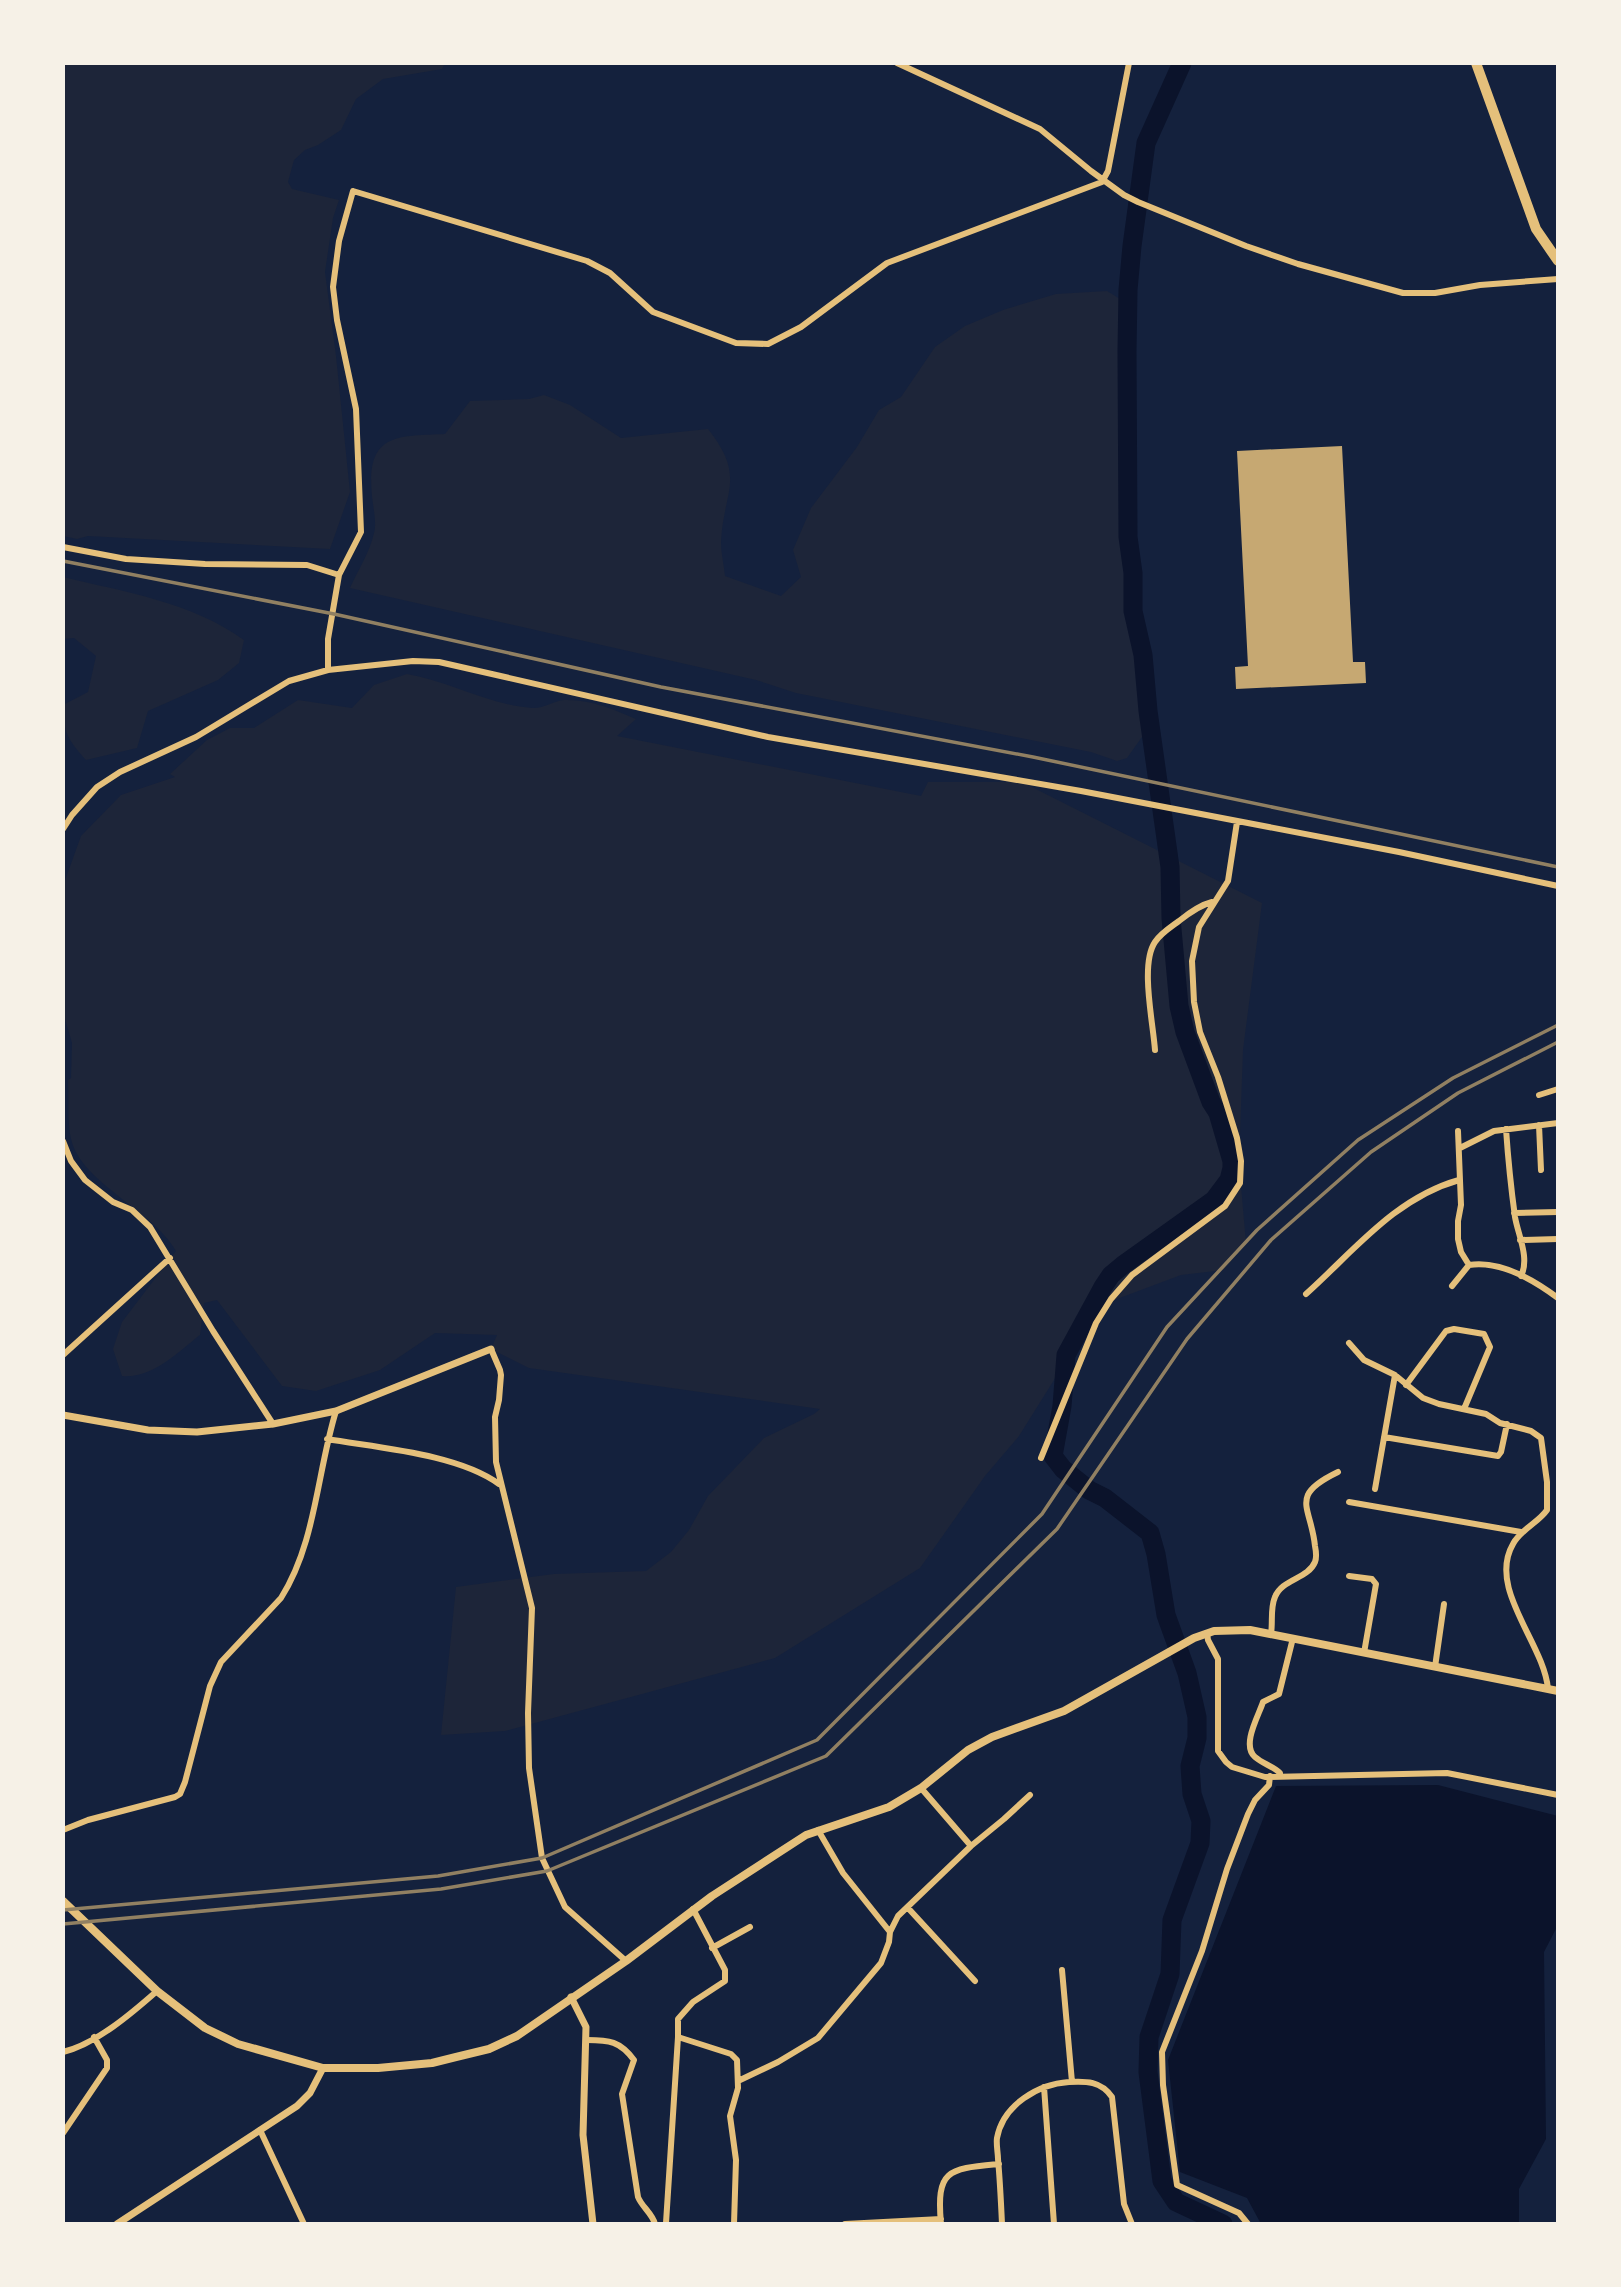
<svg xmlns="http://www.w3.org/2000/svg" width="1621" height="2287" font-family="'Exo 2',sans-serif">
<style>
.green{fill:#1d2539}
.water{fill:#0b132b}
.lines{fill:none;stroke-linecap:round;stroke-linejoin:round}
.river{stroke:#0b132b;stroke-width:19}
.building{fill:#c6a872}
.minor{stroke:#e5c07b;stroke-width:6}
.tertiary{stroke:#e5c07b;stroke-width:7}
.secondary{stroke:#e5c07b;stroke-width:8}
.trunk{stroke:#e5c07b;stroke-width:10}
.rail{stroke:#918062;stroke-width:3.5}
</style>
<rect width="100%" height="100%" fill="#14213d"/>
<!-- green -->
<path class="green" d="M63,63H445L442,69L383,79L356,99L341,130L318,145L305,150L294,160L288,182L292,189L339,200L333,218L325,272L336,356L350,492L330,549L88,536L77,539L63,536Z
M1107,291L1125,302L1121,385V532L1129,594L1146,684L1142,737L1127,758L1117,761L1091,752L796,693L756,680L350,588C358,570 370,552 374,533C377,523 373,507 372,496C366,434 395,436 445,434L470,401L529,399L544,395L570,405L621,438L708,429C747,478 723,491 721,543C721,554 724,565 725,576L781,596L801,577L793,550L811,508L857,447L879,410L901,397L935,347L965,326L1003,310L1056,294Z
M63,577C125,592 191,602 244,640L239,663L218,680L148,711L137,748L86,760C68,740 63,732 63,705L88,692L96,656L74,638L63,639Z
M407,674C449,681 489,705 532,708C543,709 553,701 564,700C591,699 612,709 636,719L617,736L921,796L928,782H1022L1262,903L1243,1050L1239,1163L1246,1243L1224,1270L1181,1275L1117,1299L1084,1324L1054,1380L1019,1436L985,1476L920,1568L775,1658L505,1731L441,1735L456,1587L554,1574L646,1571L671,1552L689,1530L708,1496L764,1438L814,1414L820,1409L529,1368L491,1349L497,1335L435,1333L380,1370L316,1391L282,1386L217,1300L204,1303L200,1335C178,1352 152,1379 122,1376L113,1349L122,1322L176,1251C153,1210 81,1183 71,1139C67,1121 69,1099 68,1080L71,1078L72,1043L63,1012V886L81,836L121,795L175,777L170,774L207,740L230,728H254L298,700L352,708L374,685Z"/>
<!-- water -->
<path class="water" d="M1438,1785L1558,1816V1925L1544,1952L1546,2139L1519,2189V2224H1261L1247,2198L1180,2172L1168,2060L1276,1786Z"/>
<g class="lines">
<!-- river -->
<path class="river" d="M1182,63L1146,143L1132,246L1128,290L1127,351L1128,537L1133,573V611L1143,655L1148,711L1170,867L1171,918L1179,1006L1185,1032L1211,1102L1218,1113L1232,1161V1168L1229,1180L1214,1200L1123,1265L1111,1275L1103,1287L1066,1355L1062,1406L1053,1456L1063,1469L1089,1490L1105,1498L1150,1533L1156,1554L1166,1615L1187,1673L1197,1717V1738L1190,1766L1192,1794L1201,1821L1200,1843L1172,1920L1170,1974L1149,2037L1148,2072L1162,2181L1176,2202L1223,2224"/>
</g>
<!-- building -->
<path class="building" d="M1342,446L1353,662H1365L1366,683L1236,689L1235,667L1248,666L1237,451Z"/>
<g class="lines">
<!-- minor -->
<path class="minor" d="M897,63L1040,129L1091,171L1124,195L1138,202L1246,246L1298,264L1403,293H1435L1480,285L1558,279
M63,547L126,559L205,564L307,565L339,575
M328,670V639L339,575L361,532L356,409L337,320L333,287L339,241L353,191L587,261L610,273L653,312L736,343L768,344L801,327L887,263L1102,182L1108,171L1129,63
M63,829L72,815L97,787L120,772L196,737L289,681L328,670L413,661L439,662L768,737L1081,791L1399,852L1558,886
M1155,1050C1153,1022 1140,964 1155,942C1161,933 1171,927 1179,921C1189,913 1200,905 1212,902
M1539,1095L1558,1089
M1539,1125L1541,1170
M1506,1129C1508,1158 1511,1188 1515,1217C1518,1235 1530,1258 1521,1276
M1458,1131L1461,1205L1458,1221V1239L1461,1252L1469,1265
M63,1141L71,1161L85,1180L113,1202L132,1210L150,1227L213,1331L273,1424
M1460,1148L1494,1131L1558,1123
M1514,1213L1558,1212
M1520,1240L1558,1239
M1452,1286L1469,1265C1501,1260 1534,1280 1558,1298
M1306,1294C1354,1251 1395,1198 1459,1180
M1349,1343L1364,1360L1395,1375L1423,1398L1439,1404L1486,1414L1500,1423L1531,1431L1541,1438L1547,1482V1510C1538,1523 1521,1529 1513,1544C1487,1589 1544,1643 1548,1689
M491,1349L500,1370L501,1375L499,1400L495,1417L496,1462L532,1608L528,1713L529,1768L542,1858L565,1907L626,1961
M63,1355L170,1258
M1406,1385L1446,1331L1454,1329L1484,1334L1490,1347L1464,1409
M1384,1437L1498,1456L1501,1452L1507,1424
M327,1439C379,1448 458,1454 499,1484
M1041,1458L1096,1323L1111,1299L1132,1275L1225,1206L1240,1183L1241,1161L1237,1138L1218,1077L1200,1032L1194,1002L1192,961L1199,927L1228,881L1237,822
M1375,1489L1395,1375
M1349,1502L1521,1532
M1349,1576L1372,1579L1376,1584L1364,1653
M1207,1633L1208,1640L1218,1659V1751L1226,1762L1232,1767L1265,1777L1447,1773L1558,1795
M1271,1634C1273,1622 1270,1608 1275,1597C1282,1579 1308,1579 1315,1562C1317,1557 1316,1551 1315,1546C1311,1506 1288,1496 1338,1472
M1435,1667L1444,1604
M1280,1777V1773C1273,1766 1263,1764 1255,1757C1241,1745 1259,1715 1263,1702L1279,1694L1293,1638
M921,1788L971,1846
M63,1830L88,1820L175,1797L180,1794L185,1782L210,1686L221,1662L281,1598C316,1543 317,1472 336,1411
M818,1830L843,1873L890,1932
M908,1908L975,1981
M693,1909L725,1970V1981L693,2002L678,2019V2037L731,2054L737,2060L738,2088L730,2116L736,2160L734,2224
M712,1948L750,1927
M1062,1970L1072,2082
M587,2040C609,2040 620,2041 634,2060L622,2094L638,2197C642,2207 652,2213 655,2224
M63,2052C96,2044 132,2013 157,1991
M738,2081L778,2062L818,2038L881,1963L889,1942L890,1932L898,1916L971,1846L1004,1819L1030,1795
M1044,2087L1054,2224
M260,2130L304,2224
M63,2133L107,2068V2060L94,2037
M666,2223L678,2037
M845,2224L941,2219
M941,2224C936,2169 948,2169 999,2164
M1002,2224C1001,2202 1000,2181 998,2159C998,2153 996,2144 997,2138C1003,2105 1038,2084 1069,2082C1086,2081 1101,2081 1112,2097L1124,2204L1132,2224
M1248,2224L1239,2213L1177,2185L1163,2085L1162,2052L1202,1951L1227,1869L1248,1814L1255,1800L1269,1785L1270,1776"/>
<!-- tertiary -->
<path class="tertiary" d="M63,1415L148,1430L197,1432L273,1424L336,1411L491,1349
M571,1997L586,2027L583,2135L593,2224
M117,2224L297,2106L310,2093L323,2068"/>
<!-- secondary -->
<path class="secondary" d="M63,1901L157,1991L205,2028L238,2044L323,2068H378L432,2063L456,2057L489,2049L517,2036L626,1961L712,1896L806,1835L889,1807L921,1788L968,1750L992,1737L1064,1711L1194,1638L1214,1631L1250,1630L1558,1691"/>
<!-- trunk -->
<path class="trunk" d="M1476,63L1536,229L1558,261"/>
<!-- rail -->
<path class="rail" d="M63,561L334,614L661,687L1033,757L1558,867
M63,1910L438,1876L542,1858L817,1740L1042,1514L1167,1327L1257,1230L1358,1140L1453,1078L1558,1025
M63,1924L441,1889L547,1871L826,1756L1057,1529L1187,1339L1271,1240L1371,1152L1458,1093L1558,1042"/>
</g>
<!-- border -->
<rect width="1621" height="2287" fill="none" stroke="#f6f1e7" stroke-width="130"/>
</svg>
